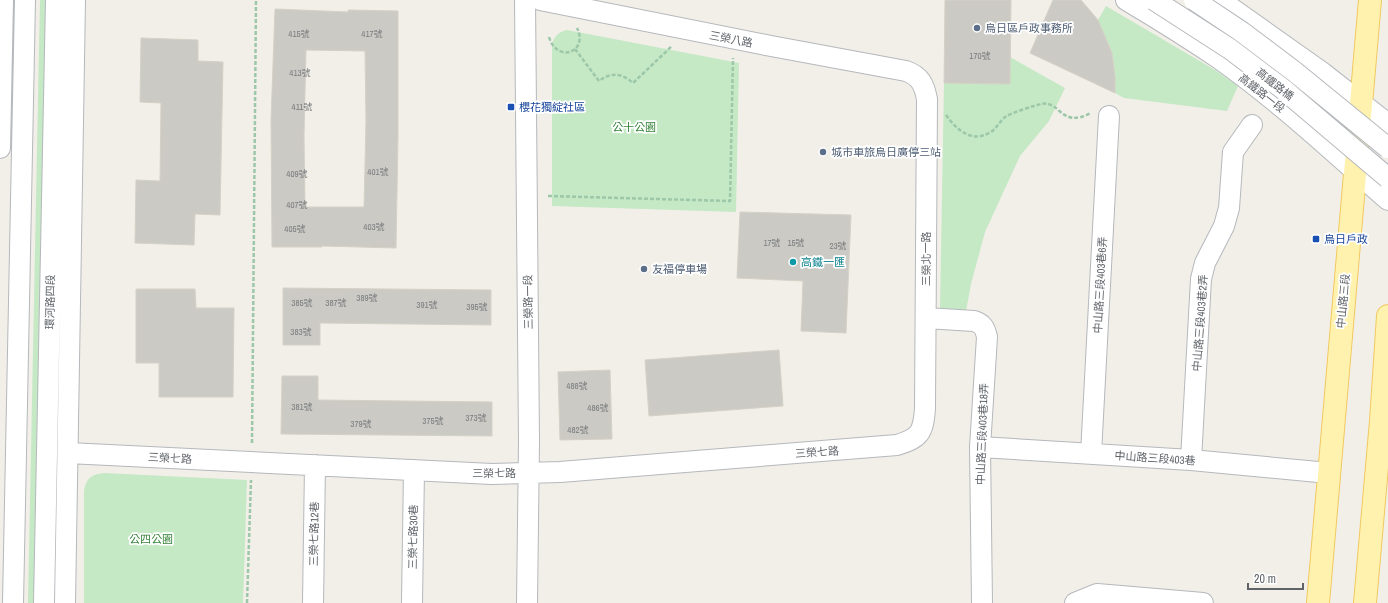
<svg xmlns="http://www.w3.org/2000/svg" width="1388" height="603" font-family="'Archivo Narrow','Noto Sans TC',sans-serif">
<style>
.green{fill:#c5e8c5}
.building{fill:#cccac5;stroke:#d6d1c6;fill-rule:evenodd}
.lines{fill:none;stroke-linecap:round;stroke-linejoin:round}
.minor-casing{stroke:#b5b8bc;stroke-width:22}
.primary-casing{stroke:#f2c960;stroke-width:24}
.path{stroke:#9cc7a9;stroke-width:2.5;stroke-dasharray:4 2;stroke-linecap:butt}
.minor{stroke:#fff;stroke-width:20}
.primary{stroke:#fff2af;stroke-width:22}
.minor-bridge-casing{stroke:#b5b8bc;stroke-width:22;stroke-linecap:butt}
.minor-bridge{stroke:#fff;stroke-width:20}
.service-dot{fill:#5c6f8a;stroke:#fff;stroke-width:1.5}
.transit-dot{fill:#1a4fb4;stroke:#fff;stroke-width:1.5}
.culture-dot{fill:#0f9aa8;stroke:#fff;stroke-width:1.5}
.labels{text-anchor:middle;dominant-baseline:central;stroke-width:3.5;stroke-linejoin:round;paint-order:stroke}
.number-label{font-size:9px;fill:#7a7d7f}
.service-label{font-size:11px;fill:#4e5e75;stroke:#fff;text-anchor:start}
.street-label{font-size:11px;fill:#5f6368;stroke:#fff}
.transit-label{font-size:11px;fill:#164399;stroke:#fff;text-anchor:start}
.park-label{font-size:11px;fill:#348238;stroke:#fff}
.culture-label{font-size:11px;fill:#0d838f;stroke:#fff;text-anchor:start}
</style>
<rect width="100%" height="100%" fill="#f1efe8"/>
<!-- green -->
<path class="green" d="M40,0H49L37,603H28Z
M1106,6L1215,70L1238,86L1227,111L1124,98L1115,93V77L1112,53L1098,20Z
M567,30L739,63L736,212L552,206V47C553,38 557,32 567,30Z
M1010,57L1065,88L1049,121L1020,156L985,232L971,284L966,311L940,309L944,83L1010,84Z
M104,473L247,480L243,603H84V491C86,478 92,474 104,473Z"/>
<!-- building -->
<path class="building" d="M945,0H1011L1010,84L944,83Z
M1053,0H1081L1098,20L1112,53L1115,77V93L1030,53Z
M275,9L348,12V10L398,11V137L396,248L322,246V247H272L271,120ZM306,50L365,51L366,121L364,207H305L304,136Z
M141,38L198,40V61L223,62L220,215L195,214L194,245L135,243L136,180L160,181L161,103L140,102Z
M740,212L851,215L846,333L801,331L803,281L737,278Z
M283,288L491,290V325L320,323V345H283Z
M136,289H195L196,308H234L233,397H159V363H136Z
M779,350L783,406L649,416L645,360Z
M610,370L612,439L560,440L558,372Z
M282,376H318V400L492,402V436L281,434Z"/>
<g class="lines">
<defs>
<path id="minor" d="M525,0L529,441L527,603
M1126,0C1158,19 1190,39 1221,60C1280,102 1333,152 1388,200
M1220,0L1323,73L1388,124
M0,148L3,0
M926,318L974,321C983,324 985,328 987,337L980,447L982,603
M980,447L1191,460L1329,473
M68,453L492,474L560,472L897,445C920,438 923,433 925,409L927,99C924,84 920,76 906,71L771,46L540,0
M1091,454L1109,116
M1191,460L1201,279L1205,263L1224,226L1229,208L1233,152L1252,125
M13,603L25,0
M44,603L56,0
M65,603L75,0
M313,603L315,465
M412,603L414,470
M1075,603L1097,594L1203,603"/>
<path id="primary" d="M1318,603L1370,0
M1365,603L1381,421L1388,316"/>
</defs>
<!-- minor casing -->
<use href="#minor" class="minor-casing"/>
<!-- primary casing -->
<use href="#primary" class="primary-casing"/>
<!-- path -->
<path class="path" d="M549,37C557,64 589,52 577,28
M575,49L599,81C611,72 622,73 633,83L672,46
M946,115C956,129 971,143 989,133C996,130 999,122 1004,118C1007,114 1036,105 1041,104C1061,100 1060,129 1091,113
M548,196L730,201L733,58
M252,443L256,0
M247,603L251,480"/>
<!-- minor -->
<use href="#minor" class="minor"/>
<!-- primary -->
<use href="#primary" class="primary"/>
<defs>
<path id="minor-bridge" d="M1154,0L1230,49L1283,89L1388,178
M1194,0L1242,32L1295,72L1388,148"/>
</defs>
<!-- minor-bridge casing -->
<use href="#minor-bridge" class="minor-bridge-casing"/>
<!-- minor-bridge -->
<use href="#minor-bridge" class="minor-bridge"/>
</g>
<!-- markers -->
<g class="service-dot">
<circle cx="977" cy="28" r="4"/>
<circle cx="823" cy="152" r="4"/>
<circle cx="644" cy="269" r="4"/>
</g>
<g class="transit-dot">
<rect x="507" y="103" width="8" height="8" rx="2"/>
<rect x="1312" y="235" width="8" height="8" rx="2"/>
</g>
<circle class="culture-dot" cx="793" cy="262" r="4"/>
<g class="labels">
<!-- number labels -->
<g class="number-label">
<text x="299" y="34">415號</text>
<text x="372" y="34">417號</text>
<text x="980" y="56">170號</text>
<text x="300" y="73">413號</text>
<text x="302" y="107">411號</text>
<text x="378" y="172">401號</text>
<text x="297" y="174">409號</text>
<text x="297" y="205">407號</text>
<text x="374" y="227">403號</text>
<text x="295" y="229">405號</text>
<text x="772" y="243">17號</text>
<text x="796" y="243">15號</text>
<text x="838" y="246">23號</text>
<text x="367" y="298">389號</text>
<text x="302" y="303">385號</text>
<text x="336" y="303">387號</text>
<text x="427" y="305">391號</text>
<text x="477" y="307">395號</text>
<text x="301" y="332">383號</text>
<text x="577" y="386">488號</text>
<text x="302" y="407">381號</text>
<text x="598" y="408">486號</text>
<text x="476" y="418">373號</text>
<text x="433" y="421">375號</text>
<text x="361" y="424">379號</text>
<text x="578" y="430">482號</text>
</g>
<!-- service labels -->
<g class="service-label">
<text x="985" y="28">烏日區戶政事務所</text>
<text x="831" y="152">城市車旅烏日廣停三站</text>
<text x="652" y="269">友福停車場</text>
</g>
<!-- street labels -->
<g class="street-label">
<text transform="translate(731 39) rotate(11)">三榮八路</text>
<text transform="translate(1275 84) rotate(38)">高鐵路橋</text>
<text transform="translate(1262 93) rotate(38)">高鐵路一段</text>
<text transform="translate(926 259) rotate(-90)">三榮北一路</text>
<text transform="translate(1100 285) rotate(-87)">中山路三段403巷6弄</text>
<text transform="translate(1343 301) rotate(-85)">中山路三段</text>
<text transform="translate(50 302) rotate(-89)">環河路四段</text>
<text transform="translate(528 302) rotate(-91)">三榮路一段</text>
<text transform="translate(1200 323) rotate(-86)">中山路三段403巷2弄</text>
<text transform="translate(982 434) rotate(-88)">中山路三段403巷18弄</text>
<text transform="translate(817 452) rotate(-4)">三榮七路</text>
<text transform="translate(170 458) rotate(3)">三榮七路</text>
<text transform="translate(1155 458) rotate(4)">中山路三段403巷</text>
<text x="494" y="473">三榮七路</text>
<text transform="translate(314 534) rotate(-89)">三榮七路12巷</text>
<text transform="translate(413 537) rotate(-89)">三榮七路30巷</text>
</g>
<!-- transit labels -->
<g class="transit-label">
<text x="519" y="107">櫻花獨綻社區</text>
<text x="1324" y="239">烏日戶政</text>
</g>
<!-- park labels -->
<g class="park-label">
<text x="634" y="127">公十公園</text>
<text x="151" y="539">公四公園</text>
</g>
<!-- culture labels -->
<g class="culture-label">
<text x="801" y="262">高鐵一匯</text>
</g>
</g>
<!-- scale -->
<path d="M1248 583v6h55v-6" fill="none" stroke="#5f6368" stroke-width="2"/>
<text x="1254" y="583" font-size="12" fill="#5f6368" stroke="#ffffff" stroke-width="3" paint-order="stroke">20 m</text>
</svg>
